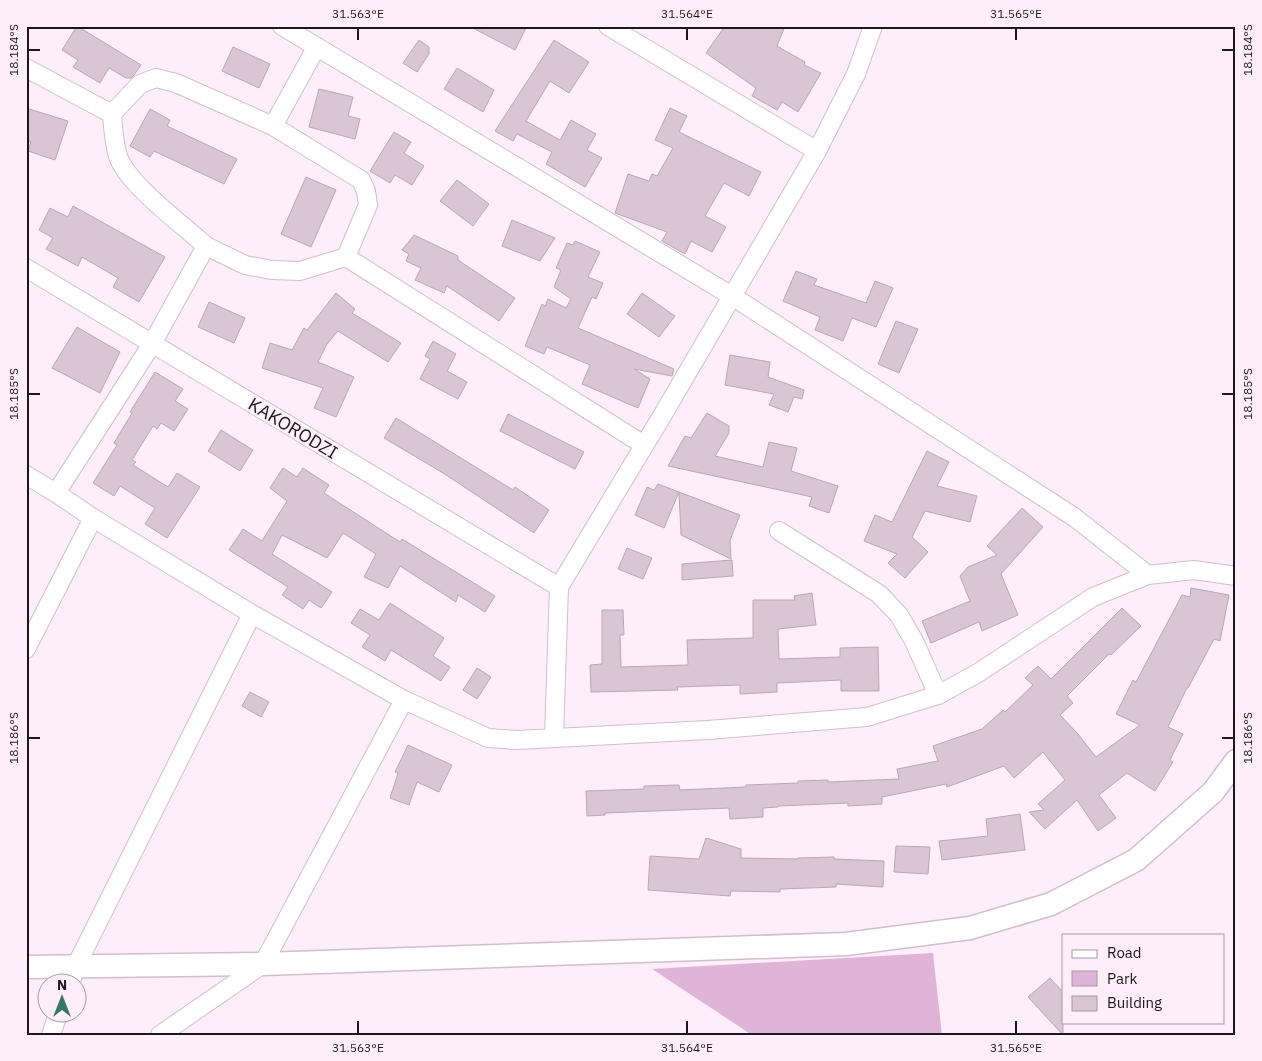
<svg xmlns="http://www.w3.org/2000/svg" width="1262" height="1061" font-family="'IBM Plex Sans',sans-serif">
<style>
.green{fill:#e0b4d6}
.building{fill:#d9c6d4;stroke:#b9a7b4}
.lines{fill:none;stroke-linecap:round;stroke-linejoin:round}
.minor-casing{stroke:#d1becc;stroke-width:20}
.tertiary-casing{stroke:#d1becc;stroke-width:25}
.minor{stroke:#fff;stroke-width:18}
.tertiary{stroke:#fff;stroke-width:22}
.ticks{fill:none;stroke:#1d161c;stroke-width:2}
.labels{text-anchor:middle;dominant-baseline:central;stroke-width:4;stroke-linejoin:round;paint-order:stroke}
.street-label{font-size:18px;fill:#1d161c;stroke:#feeefa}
.neatline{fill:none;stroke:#1d161c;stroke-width:2}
.ticks-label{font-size:12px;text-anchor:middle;fill:#1d161c}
</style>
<rect width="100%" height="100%" fill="#feeefa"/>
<!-- green -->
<path class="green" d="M933,953L942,1035H752L652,969Z"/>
<!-- building -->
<path class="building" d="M77,26L141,65L134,75L131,78H126L109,68L100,83L73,67L78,60L62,50Z
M469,26H527L515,50Z
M725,26H785L777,46L805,62L804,65L821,73L798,112L782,102L777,110L752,96L756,88L706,53Z
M419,40L429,47V54L417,72L403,63Z
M554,40L589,62L569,93L550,81L526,121L560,140L571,120L596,134L587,150L602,158L585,187L546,164L552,152L517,134L513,141L495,131Z
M233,47L270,64L259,88L222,71Z
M457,68L494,90L483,112L444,89Z
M319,89L353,97L348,116L360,119L355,139L309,127Z
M26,108L68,121L55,160L28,151L31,142L26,140Z
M670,108L687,116L679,132L761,172L749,196L724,183L705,216L726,227L712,252L691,241L685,254L662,241L667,232L615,213L628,174L649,181L652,174L657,176L673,148L655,140Z
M150,109L170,120L167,126L237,159L224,184L154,151L150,157L130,146Z
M394,132L411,142L404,153L424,166L412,185L395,175L390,183L370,171Z
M306,177L336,190L311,247L281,234Z
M457,180L489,204L473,226L440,201Z
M73,206L165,257L139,302L113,287L118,278L82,257L78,266L46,249L53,238L39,230L50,208L68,217Z
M512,220L555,238L540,261L502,246Z
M414,235L458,256V260L515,298L499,321L447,286L444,293L415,280L421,268L406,261L409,254L402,250Z
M575,241L600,252L588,277L603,283L596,299L592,297L578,328L674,369L672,376L634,369L650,379L638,408L582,384L590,365L547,347L544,354L525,346L542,304L545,306L548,299L566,308L571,299L554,287L561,270L556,268L567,243L573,245Z
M796,271L817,279L814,285L866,303L875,281L893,288L876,327L852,318L843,341L815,330L820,317L783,301Z
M336,293L355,309L352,313L401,343L388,362L338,331L327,344L318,362L354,377L336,417L314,408L323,388L262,368L270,343L292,350L304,328L307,330Z
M642,293L675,316L659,337L627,314Z
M209,302L245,318L234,343L198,327Z
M896,321L918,329L899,373L878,364Z
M77,327L120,352L100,393L52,368Z
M433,341L456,354L447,371L467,382L458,399L420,379L430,359L425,356Z
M730,355L770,362L768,377L804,390L802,399L794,397L788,412L769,405L774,394L725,385Z
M155,372L183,389L175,401L188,409L174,431L161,423L157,429L153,426L132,460L136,462L133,465L168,487L177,473L200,487L167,538L145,524L155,508L120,486L114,496L93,483L117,445L114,443L132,413L130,412Z
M707,413L729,426V433L715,456L763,467L769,442L797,448L791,471L838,486L829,513L809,506L812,497L668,466L685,436L691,438Z
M508,414L584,452L575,469L500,431Z
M396,418L513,490L515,487L549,510L534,533L443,473L384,438Z
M221,430L253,450L240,471L208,451Z
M927,451L949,462L937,486L977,496L970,522L925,511L912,537L928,552L905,578L888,563L897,554L864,541L875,515L892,522Z
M283,468L297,477L303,468L329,485L324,493L400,542L402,539L495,596L485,612L458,595L456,602L400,566L388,588L364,577L376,554L343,533L327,558L282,535L272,554L332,592L321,608L309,600L303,609L282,595L288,587L229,550L243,529L262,541L287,501L270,488Z
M658,484L679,492L664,528L635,515L647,487L654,490Z
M679,492L740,515L730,540L731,559L681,535Z
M1022,508L1043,527L1001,574L1018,615L982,631L979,622L931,643L922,621L970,601L960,576L968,567L997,555L987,546Z
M627,548L652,558L643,579L618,569Z
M732,560L733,576L682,580V564Z
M1191,588L1229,595L1220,641L1214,639L1188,688H1187L1168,727L1183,734L1170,760L1173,762L1155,791L1127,773L1099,795L1116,818L1098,831L1077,800L1045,829L1029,812L1044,810L1038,804L1065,780L1043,752L1014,778L1004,766L947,787L946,784L882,797V804L848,806V803L778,806V807L763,808V817L730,819L729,808L605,813V815L587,816L586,791L644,789V786L679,785L680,790L746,787V785L798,783V781L828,780V782L899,779L897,769L938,761L933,746L982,729L1003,710L1005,712L1033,685L1025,678L1038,666L1051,679L1122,608L1141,626L1111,655L1109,654L1067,696L1073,703L1060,715L1078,734L1096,757L1140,725L1116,714L1133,680L1136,682L1182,595L1190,597Z
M812,593L816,625L778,629L779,659L840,657V648L878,647L879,691H841V680L777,683V692L740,694V685L677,687L678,690L591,692L590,665L602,664V610H623L624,635H620L621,667L688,665L687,640L753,638V600H795L794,596Z
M390,603L444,638L433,656L450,667L441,681L391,650L385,661L362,647L370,635L351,623L360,609L379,620Z
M477,668L491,677L477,699L463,690Z
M250,692L269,702L261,717L242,706Z
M408,745L452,765L439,792L417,782L409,805L390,798L398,773L395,772Z
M1020,814L1025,850L942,860L939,841L988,836L986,819Z
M706,838L741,849V858L798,859V858L834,857V859L884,861L883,887L836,884V887L780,889V892L731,891L730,896L648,890L650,856L699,859Z
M896,846L930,847L928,874L894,872Z
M1050,978L1063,992V1035L1028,997Z"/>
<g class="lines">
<defs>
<path id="minor" d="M282,26L732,296L1074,517L1148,575
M608,26L817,151
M26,68L112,114C113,128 114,145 119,159C132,188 182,224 206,246L152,344L56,493
M112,114L140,84L156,78L176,83L273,126L361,180L366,191L368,205L346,257L644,445
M273,126L316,48
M206,246L245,265L272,270L300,271L346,257
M26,268L559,587
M26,475L56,493L93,518L252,614L404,700L488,738L517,740L708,730L867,717L938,695L978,673L1093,597L1148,575L1194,570L1236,576
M779,531L879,594L899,615L914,641L938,695
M26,649L93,518
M554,737L559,587L662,416L817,151L856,74L873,26
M70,984L76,966L252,614
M51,1035L58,1014
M160,1035L263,964L404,700"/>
<path id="tertiary" d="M26,967L263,964L846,944L970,928L1051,904L1136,860L1213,792L1236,761"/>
</defs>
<!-- minor casing -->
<use href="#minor" class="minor-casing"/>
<!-- tertiary casing -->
<use href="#tertiary" class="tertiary-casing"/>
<!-- minor -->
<use href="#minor" class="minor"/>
<!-- tertiary -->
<use href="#tertiary" class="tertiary"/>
</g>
<!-- ticks -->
<path class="ticks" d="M358,28V40M687,28V40M1016,28V40M28,50H40M1222,50H1234M28,394H40M1222,394H1234M28,738H40M1222,738H1234M358,1021V1034M687,1021V1034M1016,1021V1034"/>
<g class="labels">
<!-- street labels -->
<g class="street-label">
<text transform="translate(293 428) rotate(31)">KAKORODZI</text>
</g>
</g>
<!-- border -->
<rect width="1262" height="1061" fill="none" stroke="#feeefa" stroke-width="55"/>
<!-- legend -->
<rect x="1062" y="934" width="162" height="90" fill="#feeefa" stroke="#a498a1"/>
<rect x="1072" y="950" width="25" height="8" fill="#ffffff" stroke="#a498a1"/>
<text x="1107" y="958" font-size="15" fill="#1d161c">Road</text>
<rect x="1072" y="971" width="25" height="15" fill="#e0b4d6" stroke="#a498a1"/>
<text x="1107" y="984" font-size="15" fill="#1d161c">Park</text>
<rect x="1072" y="996" width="25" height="15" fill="#d9c6d4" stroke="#a498a1"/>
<text x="1107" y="1008" font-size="15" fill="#1d161c">Building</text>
<!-- north arrow -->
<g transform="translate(62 998)"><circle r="24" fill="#feeefa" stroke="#a498a1"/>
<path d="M0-4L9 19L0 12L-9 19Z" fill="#387765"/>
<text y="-8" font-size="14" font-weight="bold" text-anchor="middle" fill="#1d161c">N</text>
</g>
<rect x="28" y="28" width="1206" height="1006" class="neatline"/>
<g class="ticks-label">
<text x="358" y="18">31.563°E</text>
<text x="687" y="18">31.564°E</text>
<text x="1016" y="18">31.565°E</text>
<text transform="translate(14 50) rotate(-90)" y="4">18.184°S</text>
<text transform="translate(1248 50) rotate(-90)" y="4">18.184°S</text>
<text transform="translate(14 394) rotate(-90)" y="4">18.185°S</text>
<text transform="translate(1248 394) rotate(-90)" y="4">18.185°S</text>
<text transform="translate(14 738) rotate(-90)" y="4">18.186°S</text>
<text transform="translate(1248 738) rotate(-90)" y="4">18.186°S</text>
<text x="358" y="1052">31.563°E</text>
<text x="687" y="1052">31.564°E</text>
<text x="1016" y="1052">31.565°E</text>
</g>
</svg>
